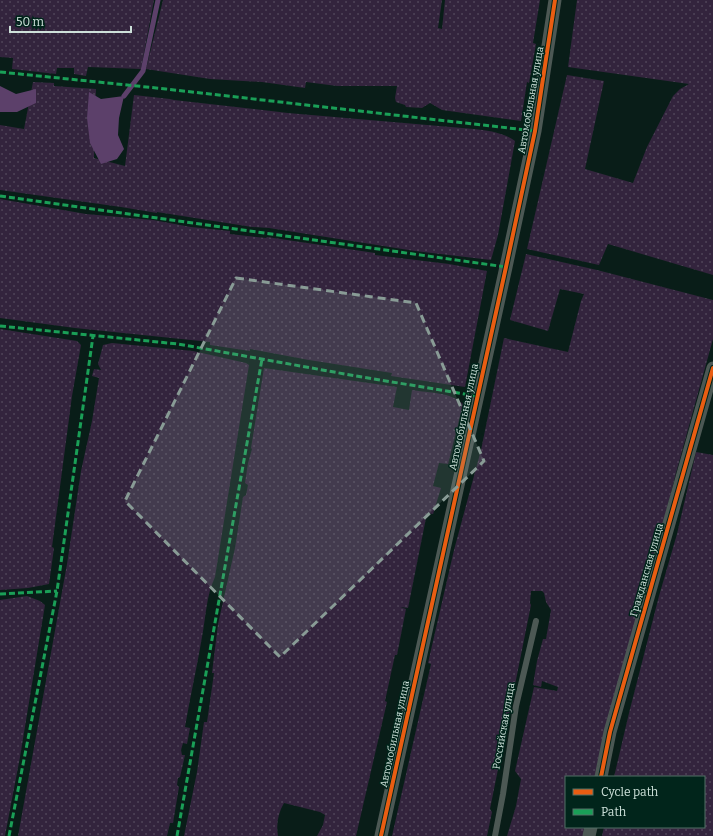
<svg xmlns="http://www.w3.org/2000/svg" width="713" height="836" font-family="Bitter,serif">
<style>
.park{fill:url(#park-dots)}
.water{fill:#5c406a}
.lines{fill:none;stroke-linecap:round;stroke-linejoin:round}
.stream{stroke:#5c406a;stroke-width:5}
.lane{stroke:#4c5854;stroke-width:6}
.street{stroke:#4c5854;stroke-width:13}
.quiet{stroke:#1a9f57;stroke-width:3;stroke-dasharray:6 3;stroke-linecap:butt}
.cycleway-casing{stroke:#01251b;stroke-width:6}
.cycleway{stroke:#e95d12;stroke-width:4}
.marked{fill:#899c96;fill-opacity:0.2;stroke:#899c96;stroke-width:3;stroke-dasharray:8 5;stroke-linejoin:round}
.labels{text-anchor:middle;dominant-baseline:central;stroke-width:3;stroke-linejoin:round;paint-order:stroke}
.street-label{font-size:10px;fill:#cee1da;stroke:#01251b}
</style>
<defs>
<pattern id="park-dots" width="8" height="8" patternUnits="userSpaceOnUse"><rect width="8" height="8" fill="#33243d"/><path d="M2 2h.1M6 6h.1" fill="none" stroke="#4f4458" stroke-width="1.8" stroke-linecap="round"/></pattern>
</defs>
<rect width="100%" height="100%" fill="#091d18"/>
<!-- park -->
<path class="park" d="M0,0H154L141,69L88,67L86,76L74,74V68H57L56,74L12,69L13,58L0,57Z
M163,0H442L438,28L442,29L445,0H540L533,43L536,44L529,83L527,82L521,121L442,110L430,103L422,108L406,107L405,105L396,102L395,98L397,86H337L306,82L305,88L262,82L210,79L146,69Z
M577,0H713V275L608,244L599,265L527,249L567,75L604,81L585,169L633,183L647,147L673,96L680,89L689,84L568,67Z
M33,82L54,83V86L96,89L94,158L125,166L134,95L170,99L174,100L288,113L474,129C486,130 505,133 515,141L498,235L491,260L415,251L269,228L252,227L157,212V213L121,207L0,190V125L24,129Z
M0,199L86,214L153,220L191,227L230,231V234L266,238L267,237C303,242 339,248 375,253V255L449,264L487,271L465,387L391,376L392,373L309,360L250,349V351L210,345V342L75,328L0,318Z
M526,254L597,270L713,300V339L676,473L598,777H566V827H585L583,836H507L516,806L521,779L515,771L534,687L557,691L558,687L542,681L541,687L533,685L537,661L543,639H546L551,610L546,602L544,593L542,591H531L530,603L531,605L490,809L492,812L487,836H392L431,664L428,663L454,550L481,450L504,338L568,352L581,301L584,294L560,289L548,331L510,320Z
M0,329L77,341L81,345L72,396L52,547L54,548L49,584L28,588L0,590Z
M112,343L193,351L246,363L249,365L215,577C206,596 206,617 202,637C197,667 190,697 185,727L190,728L187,744L183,743L181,750L182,755H185L180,777L178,778L177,785L179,787L173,823H170L167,836H18L67,564L81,471L92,421L99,378L92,376L94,369L101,370L98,364L103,345Z
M264,368L397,387L393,407L409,410L412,390C429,393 451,392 463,404L448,464L439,463L433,486L441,488L433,514L427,513L408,608L400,607L406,609L397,655H395L385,701L387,702L356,836H317L323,825L325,815L320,812L284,803C278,813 276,824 278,836H184L197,772L204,722H207L214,673H212L218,624L235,548L243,497L246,495L248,485L245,483L248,463L252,449L251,448Z
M696,452L713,455V836H602L604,827H704V777H614L629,713L659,596L677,534Z
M27,596L40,601L45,605L20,757L5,836H0V600Z"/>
<!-- water -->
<path class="water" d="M0,86L16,94L36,89V103L17,112H0Z
M89,92L101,99L124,96L119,118L118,135L124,149L117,159L101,164L90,143L87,118Z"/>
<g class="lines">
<!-- stream -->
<path class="stream" d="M124,96L143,71L158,0"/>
<!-- lane -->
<path class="lane" d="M495,836L503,794L516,706L536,621"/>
<!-- street -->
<path class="street" d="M601,777L610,732L713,368
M381,836L506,267L535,131L555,0
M589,836L591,827"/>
<!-- quiet -->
<path class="quiet" d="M0,72L166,89L535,131
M0,196L506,267
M0,326L178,344L356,376L477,396
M0,594L57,591
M9,836L57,591L93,336
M177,836L262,359"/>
<defs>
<path id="cycleway" d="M601,777L610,732L713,368
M381,836L506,267L535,131L555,0"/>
</defs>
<!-- cycleway casing -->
<use href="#cycleway" class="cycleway-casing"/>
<!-- cycleway -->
<use href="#cycleway" class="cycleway"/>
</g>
<!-- marked area -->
<path class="marked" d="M236,278L416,303L484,461L280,657L125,501Z"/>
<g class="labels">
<!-- street labels -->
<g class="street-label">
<text transform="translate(531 100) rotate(-80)">Автомобильная улица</text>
<text transform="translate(464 417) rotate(-78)">Автомобильная улица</text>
<text transform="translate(647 570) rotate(-74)">Гражданская улица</text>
<text transform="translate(504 726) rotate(-80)">Российская улица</text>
<text transform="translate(395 734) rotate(-78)">Автомобильная улица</text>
</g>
</g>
<!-- legend -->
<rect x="565" y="776" width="140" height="52" fill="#01251b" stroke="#537067"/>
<rect x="573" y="789" width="20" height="6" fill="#e95d12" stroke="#537067"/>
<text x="601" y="796" font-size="12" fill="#cee1da">Cycle path</text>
<rect x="573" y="809" width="20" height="6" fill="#1a9f57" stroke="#537067"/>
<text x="601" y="816" font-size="12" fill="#cee1da">Path</text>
<!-- scale -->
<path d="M10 26v6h121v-6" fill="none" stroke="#cee1da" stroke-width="2"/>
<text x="16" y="26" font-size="12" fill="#cee1da" stroke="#01251b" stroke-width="3" paint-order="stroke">50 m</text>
</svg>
